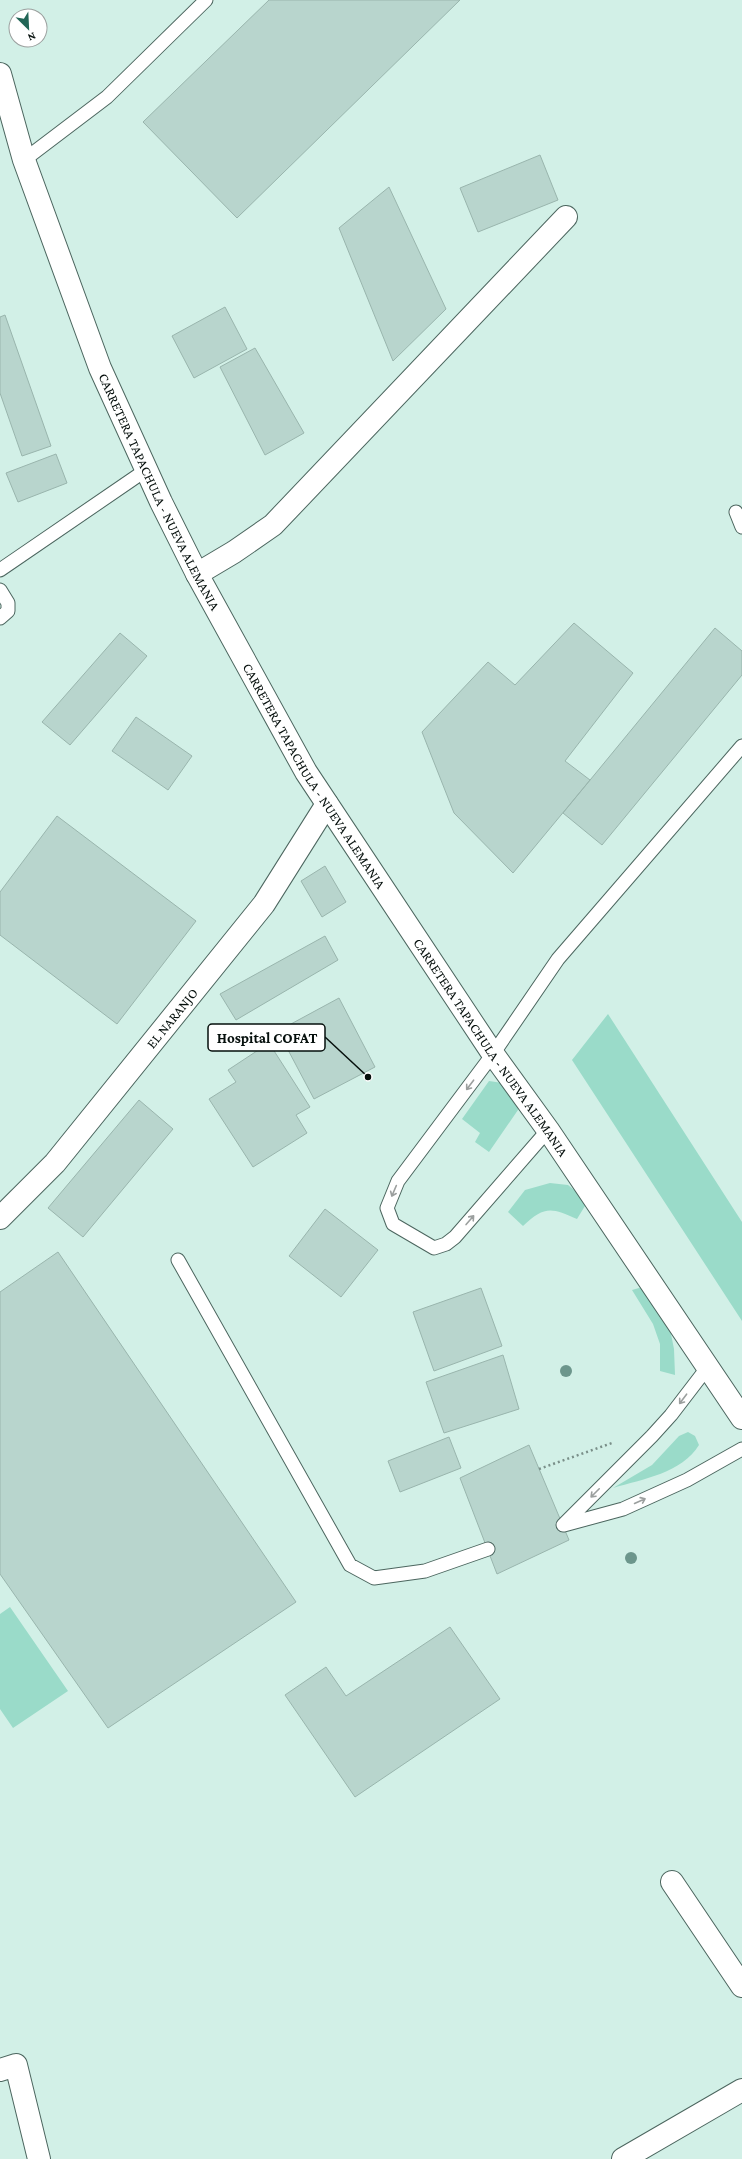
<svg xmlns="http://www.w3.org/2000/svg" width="742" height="2159" font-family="'Crimson Pro',serif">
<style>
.green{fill:#9adbc9}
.building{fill:#b8d5cd;stroke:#99b5ad}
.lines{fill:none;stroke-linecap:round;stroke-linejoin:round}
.lane-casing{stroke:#4c665f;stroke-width:15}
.street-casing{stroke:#4c665f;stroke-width:24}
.secondary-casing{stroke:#4c665f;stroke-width:24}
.path{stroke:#7a8f89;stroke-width:2.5;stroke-dasharray:2 3;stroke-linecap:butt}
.lane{stroke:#fff;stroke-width:13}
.street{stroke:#fff;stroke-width:22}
.secondary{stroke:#fff;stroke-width:22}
.tree{fill:#6c968c}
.oneway{stroke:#9b9f9e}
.labels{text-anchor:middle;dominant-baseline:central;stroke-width:3.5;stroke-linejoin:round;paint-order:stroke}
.street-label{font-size:14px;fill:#050f0c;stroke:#fff}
.leader{fill:none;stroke:#050f0c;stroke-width:1.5}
.callout-dot{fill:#050f0c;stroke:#fff;stroke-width:1.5}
.callout{fill:#fff;stroke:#050f0c;stroke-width:1.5}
.callout-label{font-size:15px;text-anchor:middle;font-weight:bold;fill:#050f0c}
</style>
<rect width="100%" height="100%" fill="#d2f0e7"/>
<!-- green -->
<path class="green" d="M608,1014L742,1222V1321L572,1060Z
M489,1081L509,1084L517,1096L518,1110L489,1152L475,1142L480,1133L462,1119Z
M550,1183L568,1185L588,1201L577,1219C551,1207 544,1206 523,1226L508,1212L525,1190Z
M646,1286L669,1324L674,1349L675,1375L660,1371V1344L653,1324L632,1290Z
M688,1432L695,1436L699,1445C682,1473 643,1479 613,1488L652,1465L679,1436Z
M10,1607L68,1691L13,1728L0,1709V1614Z"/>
<!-- building -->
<path class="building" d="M269,0H460L237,218L143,122Z
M540,155L558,200L478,232L460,188Z
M389,187L446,309L393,361L339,228Z
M225,307L247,349L194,378L172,336Z
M5,315L51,446L22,456L0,393V317Z
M255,348L304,433L265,455L220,367Z
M56,454L67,483L18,502L6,473Z
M574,623L633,673L565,761L590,780L513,873L454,813L422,732L488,662L515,685Z
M715,628L742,651V675L602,845L563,813Z
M120,633L147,656L70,745L42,722Z
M136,717L192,756L168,790L112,751Z
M57,816L196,921L117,1024L0,935V892Z
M325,866L346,902L322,917L301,881Z
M325,936L338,960L236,1020L220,994Z
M339,998L375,1067L314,1099L278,1031Z
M269,1043L310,1107L296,1115L307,1133L253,1167L209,1099L236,1082L228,1070Z
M139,1100L173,1129L83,1237L48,1208Z
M325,1209L378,1250L341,1297L289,1256Z
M58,1252L296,1602L108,1728L0,1574V1292Z
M481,1288L502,1346L434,1371L413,1312Z
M503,1355L519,1409L444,1433L426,1382Z
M449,1437L461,1468L400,1492L388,1461Z
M529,1445L569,1540L497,1574L460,1478Z
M450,1627L500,1699L355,1797L285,1695L326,1667L346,1696Z"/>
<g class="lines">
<defs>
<path id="lane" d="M24,160L107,97L206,0
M736,512L742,527
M0,570L146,470
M0,590L8,603V611L0,618
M548,1130L455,1237L446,1244L434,1248L393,1224L387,1208L398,1181L493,1054L558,959L742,746
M178,1260L350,1565L374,1578L425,1571L488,1549
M563,1525L652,1436L671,1415L707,1368
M564,1525L623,1509L687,1480L742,1449"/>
<path id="street" d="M197,574L234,552L273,525L566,217
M672,1882L742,1986
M0,2070L16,2065L39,2159
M623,2159L742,2090"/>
<g id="secondary">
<path id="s1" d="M0,74L24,160L100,368L161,502L197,574L306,772L493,1054L548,1130L742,1418"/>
<path id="s2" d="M0,1218L55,1163L264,904L327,804"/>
</g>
</defs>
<!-- lane casing -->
<use href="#lane" class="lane-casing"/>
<!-- street casing -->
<use href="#street" class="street-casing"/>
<!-- secondary casing -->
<use href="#secondary" class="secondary-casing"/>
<!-- path -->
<path class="path" d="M539,1469L612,1443"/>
<!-- lane -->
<use href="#lane" class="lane"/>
<!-- street -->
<use href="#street" class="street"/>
<!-- secondary -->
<use href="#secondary" class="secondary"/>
</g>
<!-- trees -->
<g class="tree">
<circle cx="566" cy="1371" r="6"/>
<circle cx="631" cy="1558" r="6"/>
</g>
<!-- one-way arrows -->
<defs><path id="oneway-shaft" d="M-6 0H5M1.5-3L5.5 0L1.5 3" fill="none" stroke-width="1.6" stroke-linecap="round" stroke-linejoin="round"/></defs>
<g class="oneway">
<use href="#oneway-shaft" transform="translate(470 1085) rotate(127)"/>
<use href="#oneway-shaft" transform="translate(394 1191) rotate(113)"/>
<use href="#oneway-shaft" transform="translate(470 1220) rotate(-49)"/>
<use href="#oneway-shaft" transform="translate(683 1399) rotate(127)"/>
<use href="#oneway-shaft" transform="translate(595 1493) rotate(135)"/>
<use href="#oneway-shaft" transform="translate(640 1501) rotate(-24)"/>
</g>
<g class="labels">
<!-- street labels -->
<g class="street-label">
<text stroke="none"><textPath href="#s1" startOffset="448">CARRETERA TAPACHULA - NUEVA ALEMANIA</textPath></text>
<text stroke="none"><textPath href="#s1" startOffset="772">CARRETERA TAPACHULA - NUEVA ALEMANIA</textPath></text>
<text stroke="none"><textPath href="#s2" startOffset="264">EL NARANJO</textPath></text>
<text stroke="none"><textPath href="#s1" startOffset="1096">CARRETERA TAPACHULA - NUEVA ALEMANIA</textPath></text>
</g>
</g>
<!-- callouts -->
<path class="leader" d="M368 1077L325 1037"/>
<circle class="callout-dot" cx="368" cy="1077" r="4"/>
<rect class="callout" x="208" y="1024" width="117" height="27" rx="4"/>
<g class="callout-label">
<text x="267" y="1043">Hospital COFAT</text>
</g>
<!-- north arrow -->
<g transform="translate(28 28) rotate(156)"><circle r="19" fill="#ffffff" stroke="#9b9f9e"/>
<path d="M0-3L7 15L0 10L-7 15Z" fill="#226657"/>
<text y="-6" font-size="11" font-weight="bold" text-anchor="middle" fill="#050f0c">N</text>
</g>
</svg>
